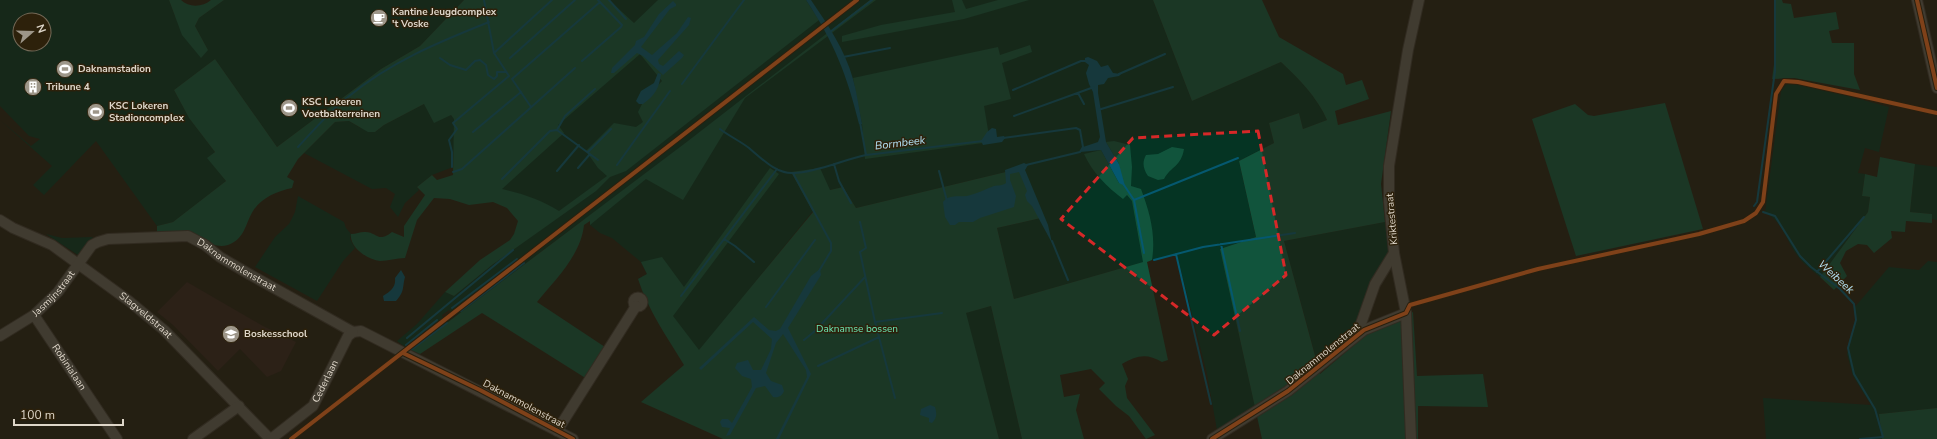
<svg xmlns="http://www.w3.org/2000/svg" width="1937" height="439" font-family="'Nunito Sans',sans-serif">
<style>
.education{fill:#35241e}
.green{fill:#053423;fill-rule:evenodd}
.forest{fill:#11543c;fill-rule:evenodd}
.water{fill:#05586f}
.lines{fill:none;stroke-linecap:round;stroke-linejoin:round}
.stream{stroke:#05586f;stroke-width:2}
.minor-casing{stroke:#403a32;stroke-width:12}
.minor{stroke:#625d54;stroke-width:10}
.cycleway-casing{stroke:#2d210b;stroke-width:6}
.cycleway{stroke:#ed6a23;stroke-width:4}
.marked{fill:none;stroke:#d62828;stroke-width:3;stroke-dasharray:8 5;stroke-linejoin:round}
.labels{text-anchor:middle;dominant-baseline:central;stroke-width:3;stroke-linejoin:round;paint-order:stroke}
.poi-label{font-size:10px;font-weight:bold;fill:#ded6c9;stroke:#2d210b;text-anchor:start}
.street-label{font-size:10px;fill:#ded6c9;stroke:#2d210b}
.park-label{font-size:10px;fill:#6be9b6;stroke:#2d210b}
.water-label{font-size:11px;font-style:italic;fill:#b2e0f3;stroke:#2d210b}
</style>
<rect width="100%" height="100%" fill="#251f13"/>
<!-- education -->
<path class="education" d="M187,282L263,326L296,342L281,371L267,377L240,349L218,371L173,325L157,312Z"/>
<!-- green -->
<path class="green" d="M0,0H169L175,16L208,50L195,26L199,18L224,0H464L420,46L381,69L277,147L215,59L174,90L189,118L215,152L208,158L226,181L173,222L157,226L96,141L44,195L33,185L52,166L0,120L31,146L40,139L29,136L0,106ZM20,20H44V44H20Z
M609,0H1153L1192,101L1281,62C1299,79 1317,97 1327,120L1303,129L1299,113L1269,123L1274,143L1239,161L1256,237L1220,249L1255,407L1217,430L1207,374L1177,255L1147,261L1014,299L997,228L1041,218L1022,168L856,208L843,187L830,190L791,172L813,211L699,351L638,279L647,274L641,262L612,238L600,233L590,225V221L583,220L411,350L410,349L450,319L451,320L458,315L457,313L579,219L574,217L451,312L449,310L442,315L443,318L405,347L397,341L417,324L445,292L454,296L492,265L562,214L477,191Z
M1793,81L1889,107L1879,152L1865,148L1858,173L1865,174L1862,196L1870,197L1868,212L1820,277C1812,270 1803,264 1797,255C1786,241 1782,220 1765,213L1781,91L1786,85Z
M424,104L451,115L455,119L453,167L432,175L417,187L419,190L405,203L398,217L390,207L395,194L386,188L372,189L304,153L335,122L349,121L359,127L375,132L384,125Z
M1915,164L1937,167V220L1932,219V214L1910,212Z
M298,196L344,222L346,228L351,234L350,239L355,248L343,261L317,301L255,267L275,237L289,224L295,212Z
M1385,222L1390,249L1358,324L1317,362L1284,241Z
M46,234L62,238L93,237L78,255Z
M1928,261L1937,262V408L1879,414L1882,439H1766L1763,398L1871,405L1853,376L1847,354L1857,320L1854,308L1889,267L1919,270Z
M991,306L1022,439H999L965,313Z"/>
<!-- forest -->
<path class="forest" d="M169,0H181C189,8 203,7 211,0H224L199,18L195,26L208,50L201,58L182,35Z
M464,0H609L634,23L658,0H806L819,20L626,171L610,177L596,191L492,265L454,296L445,292L480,260L510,240L514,234L518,221L507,208L493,202L469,205L450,199L434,198L417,220L405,258C397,258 388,261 380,261C368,260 349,247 351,234C356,234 360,232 364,232C377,231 377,244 392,232L404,237V226L425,195L417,187L432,175L437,180L453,175L454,119L451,115L434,123L424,104L384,125L375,132H368L349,121L335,122L298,159L287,177L294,181L292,188C277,191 261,198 253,211C245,224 245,239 228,245C212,250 200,235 185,233C176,232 166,232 157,232V226L173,222L226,181L207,158L215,152L189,118L174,90L215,59L277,147L381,69L420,46ZM640,54L662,81L644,100L638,112L643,122L636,127L614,123L586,151L598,168L607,176L559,211C540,199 523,194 502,189L564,133L558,125Z
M870,0H876L745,98L683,200L646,179L590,225V221L584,225C581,255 555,280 537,302L605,347L587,379L482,313L420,354L411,350L688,141Z
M952,0H962L966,9L998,0H1029L964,19L842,42V36L881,25L955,12Z
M1153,0H1262L1279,37L1343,74L1346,85L1362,80L1369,99L1335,111L1338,125L1391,111L1381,184L1385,222L1284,241L1320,374L1368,333L1413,312L1417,376L1483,374L1488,407L1418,406V439H1262L1220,249L1256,237L1239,161L1274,143L1269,123L1299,113L1303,129L1327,120C1317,97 1299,79 1281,62L1192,101Z
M1775,0H1782L1783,3L1791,4L1794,18L1836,12L1839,29L1829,31L1832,43H1854V74L1860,90L1794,78L1772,79L1775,57Z
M1030,45L1032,52L1002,63L1011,99L984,106L990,142L865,159L862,124L853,78L998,47L1000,55Z
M1665,103L1703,229L1576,256L1532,119L1575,104L1588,115L1594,116Z
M1114,141L1130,145L1132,167L1131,186L1141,189C1150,213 1156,235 1152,260L1147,262L1168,360L1162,362C1147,353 1137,355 1122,364L1128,379L1125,386L1127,398L1155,435L1146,439L1129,416L1116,406L1099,389L1105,383L1091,369L1060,375L1064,397L1080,394L1076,410L1084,439H1022L991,306L966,313L999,439H723L641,402L684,365C667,337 648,310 638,279L647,274L641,262L662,257L684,287L770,168L779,174L673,316L699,350L813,212L791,172L820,168L830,190L843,187L856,208L1022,168L1041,218L997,228L1014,299L1143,262L1132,201L1127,195L1123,199C1107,187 1092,172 1084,154L1101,150L1119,183V164L1106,142Z
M1172,147L1184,149C1181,167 1171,166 1164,179L1158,180L1148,176C1143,169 1142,162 1146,155L1158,154Z
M1880,157L1915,164L1910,212L1932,214V223L1906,221L1905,232L1891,231L1892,238L1874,253L1867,245L1858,244L1846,251L1840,263L1847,276L1834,290L1820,277L1868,212L1870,197L1862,196L1865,174L1877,177Z
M1937,408V439H1879H1882L1879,414Z"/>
<!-- water -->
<path class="water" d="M806,0H811C828,25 845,50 853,79C857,93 859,109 862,124H859C847,75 834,42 806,0Z
M673,1L676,4V6L670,9L641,47L652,55L677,33L688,17L691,18L689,25L658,60L659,64L663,66L679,51L684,55L682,58L663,75L643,56L637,53L614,73H611L612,68L635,45L636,41L644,37L659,14Z
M1088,57L1097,61L1101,67L1108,65L1113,73L1121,74L1119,76L1108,78L1104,84L1098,85V93L1106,142L1119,164L1125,186L1119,183L1101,150L1080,152L1083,147L1098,142L1100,137L1093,92L1089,84L1086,73L1089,65L1085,62V58Z
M658,73L661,74C659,89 655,95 643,104H639L636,101L641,91L654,83Z
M992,128L996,129L997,137L1004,136L1005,138L1002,142L983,145L981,141L987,132Z
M1024,163L1028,165L1025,170L1048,225L1052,243L1032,206L1027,201L1025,195L1027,191L1019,172L1010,174V180L1016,196L1014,207L980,218L973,222H959L955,225H950L945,217L943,202C949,194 958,197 967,196C976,194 986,189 994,186C999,185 1002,186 1006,183L1005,170Z
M820,269L821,275L788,328L811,374L779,439H776L807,377L806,370L783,334L776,343L766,373L771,381L782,385L784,391C782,396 779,398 773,397L765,386L756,388L730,435L726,436L730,428L722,427L720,422L722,419H728L732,423L752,387L751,379L742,376L735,368L737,363L748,360L753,370H761L771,349L772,339L753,322L701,370L699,368L754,317L769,330L776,331L780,329L811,276Z
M401,270L405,277C402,288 405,291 396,301H384L383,296C391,291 396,287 395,278Z
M930,405L935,407C937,414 937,418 932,423L929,422V418L920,415L921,409Z"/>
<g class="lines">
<!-- stream -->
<path class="stream" d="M609,0L626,19
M830,32L872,0
M494,53L552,0
M843,57L890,48
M440,58L450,65L466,70L475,61L480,60L486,65L488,75L494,79L497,76V72H505
M510,58L575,0
M582,61L621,27L622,25L598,0
M1119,74L1165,54
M682,84L744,0
M1013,90L1081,61H1088
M1078,93L1084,104
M531,107L512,79L600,2
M1098,110L1173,87
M1014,116L1094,87
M860,122L866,155L983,141
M720,129C729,136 740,141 749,148C761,158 776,174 794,173C818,172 842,160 866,155
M557,130L565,116L595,89
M473,132L521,92
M1003,138L1076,128L1080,130L1083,147L1080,152
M298,147C314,130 330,111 348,97C390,62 439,42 489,22
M588,152L611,129
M834,164L839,181L851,203
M617,165L670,91
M1026,165L1080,152
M452,167V152L449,140L457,129L453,123L509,76L494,53L484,0
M578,168L590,154
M557,171L579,145
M939,171L947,201
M453,172L462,169L575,68
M793,173L831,243V251L819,271
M502,179L550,131L557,130L598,160
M1124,185L1134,200L1144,253
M1134,200L1238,158
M1754,206L1757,202L1775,71V0
M1763,212L1775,216L1800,256L1811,267L1840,289L1854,304L1856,320L1848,348L1854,374L1875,409L1883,437L1860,439
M860,222L866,248L860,252L875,322
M724,239L735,246L754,262
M1052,241L1068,280
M1221,244L1240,331
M1176,254L1211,404
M1154,260L1203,247L1295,233
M1817,272L1864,217
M681,296L777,169
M766,307L815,240
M452,308L517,259
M461,311L524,263
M879,337L875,322L942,313
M407,338L513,250
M804,340L815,331L865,277
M406,345L437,320
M411,350L447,323
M818,366L879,337L895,398"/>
<defs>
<g id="minor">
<path d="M1917,0L1937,88"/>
<path id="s1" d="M0,220L13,228L52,245L129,301L164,330L270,439"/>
<circle cx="638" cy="302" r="4.5"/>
<path id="s2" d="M34,315L117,439"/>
<path d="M1357,335L1375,284L1394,253"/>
<path id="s3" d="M0,336L34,315L58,292L92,245L98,242L108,239L188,236L205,245L220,257L249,274L353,332L361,331L573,439"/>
<path d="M557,431L636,306"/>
<path d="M193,439L239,406"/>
<path id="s4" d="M271,439L313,406L348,336L353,332"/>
<path d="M1212,439L1288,391L1364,330L1406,313"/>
<path d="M1411,439L1406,313L1394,253L1389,202V166L1408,50L1419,0"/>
</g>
</defs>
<!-- minor casing -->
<use href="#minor" class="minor-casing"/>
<!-- minor -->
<use href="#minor" class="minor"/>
<defs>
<path id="cycleway" d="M1917,0L1937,88
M403,353L480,390L573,439
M291,439L857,0
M1212,439L1288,391L1364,330L1406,313L1410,305L1538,269L1699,234L1744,221L1756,213L1763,202L1776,94L1784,81L1798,82L1937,113"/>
</defs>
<!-- cycleway casing -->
<use href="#cycleway" class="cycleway-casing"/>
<!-- cycleway -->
<use href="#cycleway" class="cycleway"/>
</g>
<!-- marked area -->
<path d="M0 0H1937V439H0ZM1258,131L1286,275L1214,335L1061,219L1133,138Z" fill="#251f13" fill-opacity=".55" fill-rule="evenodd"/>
<path class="marked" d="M1258,131L1286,275L1214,335L1061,219L1133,138Z"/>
<!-- icons -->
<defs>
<symbol id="cafe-disc" viewBox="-11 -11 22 22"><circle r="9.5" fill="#9d9689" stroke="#2d210b"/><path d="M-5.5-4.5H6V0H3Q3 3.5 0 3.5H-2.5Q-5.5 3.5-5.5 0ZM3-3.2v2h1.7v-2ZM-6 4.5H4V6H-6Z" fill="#fff"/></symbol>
<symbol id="stadium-disc" viewBox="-11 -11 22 22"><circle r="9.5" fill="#9d9689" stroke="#2d210b"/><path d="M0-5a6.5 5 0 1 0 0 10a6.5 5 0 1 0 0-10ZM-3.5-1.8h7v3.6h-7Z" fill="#fff"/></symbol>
<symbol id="building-disc" viewBox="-11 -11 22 22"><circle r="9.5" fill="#9d9689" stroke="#2d210b"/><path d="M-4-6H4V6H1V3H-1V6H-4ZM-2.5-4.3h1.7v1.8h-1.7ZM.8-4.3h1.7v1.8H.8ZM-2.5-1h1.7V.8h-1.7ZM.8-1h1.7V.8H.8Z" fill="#fff"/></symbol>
<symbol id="school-disc" viewBox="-11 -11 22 22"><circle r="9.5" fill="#9d9689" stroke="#2d210b"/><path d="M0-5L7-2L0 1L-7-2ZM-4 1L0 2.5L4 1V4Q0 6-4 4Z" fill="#fff"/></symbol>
</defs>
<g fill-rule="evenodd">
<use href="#cafe-disc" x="369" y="8" width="20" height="20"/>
<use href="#stadium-disc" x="55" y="59" width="20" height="20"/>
<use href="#building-disc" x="23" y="77" width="20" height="20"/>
<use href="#stadium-disc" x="279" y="98" width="20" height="20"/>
<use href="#stadium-disc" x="86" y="102" width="20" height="20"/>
<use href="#school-disc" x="221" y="324" width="20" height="20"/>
</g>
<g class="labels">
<!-- poi labels -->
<g class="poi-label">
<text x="392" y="12">Kantine Jeugdcomplex<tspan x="392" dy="12">'t Voske</tspan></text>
<text x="78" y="69">Daknamstadion</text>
<text x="46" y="87">Tribune 4</text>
<text x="302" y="102">KSC Lokeren<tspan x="302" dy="12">Voetbalterreinen</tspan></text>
<text x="109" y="106">KSC Lokeren<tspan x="109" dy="12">Stadioncomplex</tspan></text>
<text x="244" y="334">Boskesschool</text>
</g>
<!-- street labels -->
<g class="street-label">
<text transform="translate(1392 219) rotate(-95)">Kriktestraat</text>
<text stroke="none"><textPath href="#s3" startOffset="285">Daknammolenstraat</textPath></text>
<text stroke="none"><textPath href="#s3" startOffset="69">Jasmijnstraat</textPath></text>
<text stroke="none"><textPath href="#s1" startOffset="175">Slagveldstraat</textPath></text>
<text transform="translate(1323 354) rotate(-39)">Daknammolenstraat</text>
<text stroke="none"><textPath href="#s2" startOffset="63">Robinialaan</textPath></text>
<text stroke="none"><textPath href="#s4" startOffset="81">Cederlaan</textPath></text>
<text transform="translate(524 404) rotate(28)">Daknammolenstraat</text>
</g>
<!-- park labels -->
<g class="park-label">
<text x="857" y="329">Daknamse bossen</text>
</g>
<!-- water labels -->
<g class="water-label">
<text transform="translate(900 143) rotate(-7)">Bormbeek</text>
<text transform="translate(1836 277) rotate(42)">Weibeek</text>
</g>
</g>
<!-- north arrow -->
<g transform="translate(32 32) rotate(70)"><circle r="19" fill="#2d210b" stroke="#746957"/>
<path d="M0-3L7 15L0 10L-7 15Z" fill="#9d9689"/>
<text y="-6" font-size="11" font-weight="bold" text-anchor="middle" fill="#ded6c9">N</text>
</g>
<!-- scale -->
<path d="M14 419v6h109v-6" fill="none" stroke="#ded6c9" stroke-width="2"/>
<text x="20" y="419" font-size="12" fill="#ded6c9" stroke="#2d210b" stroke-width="3" paint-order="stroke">100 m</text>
</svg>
